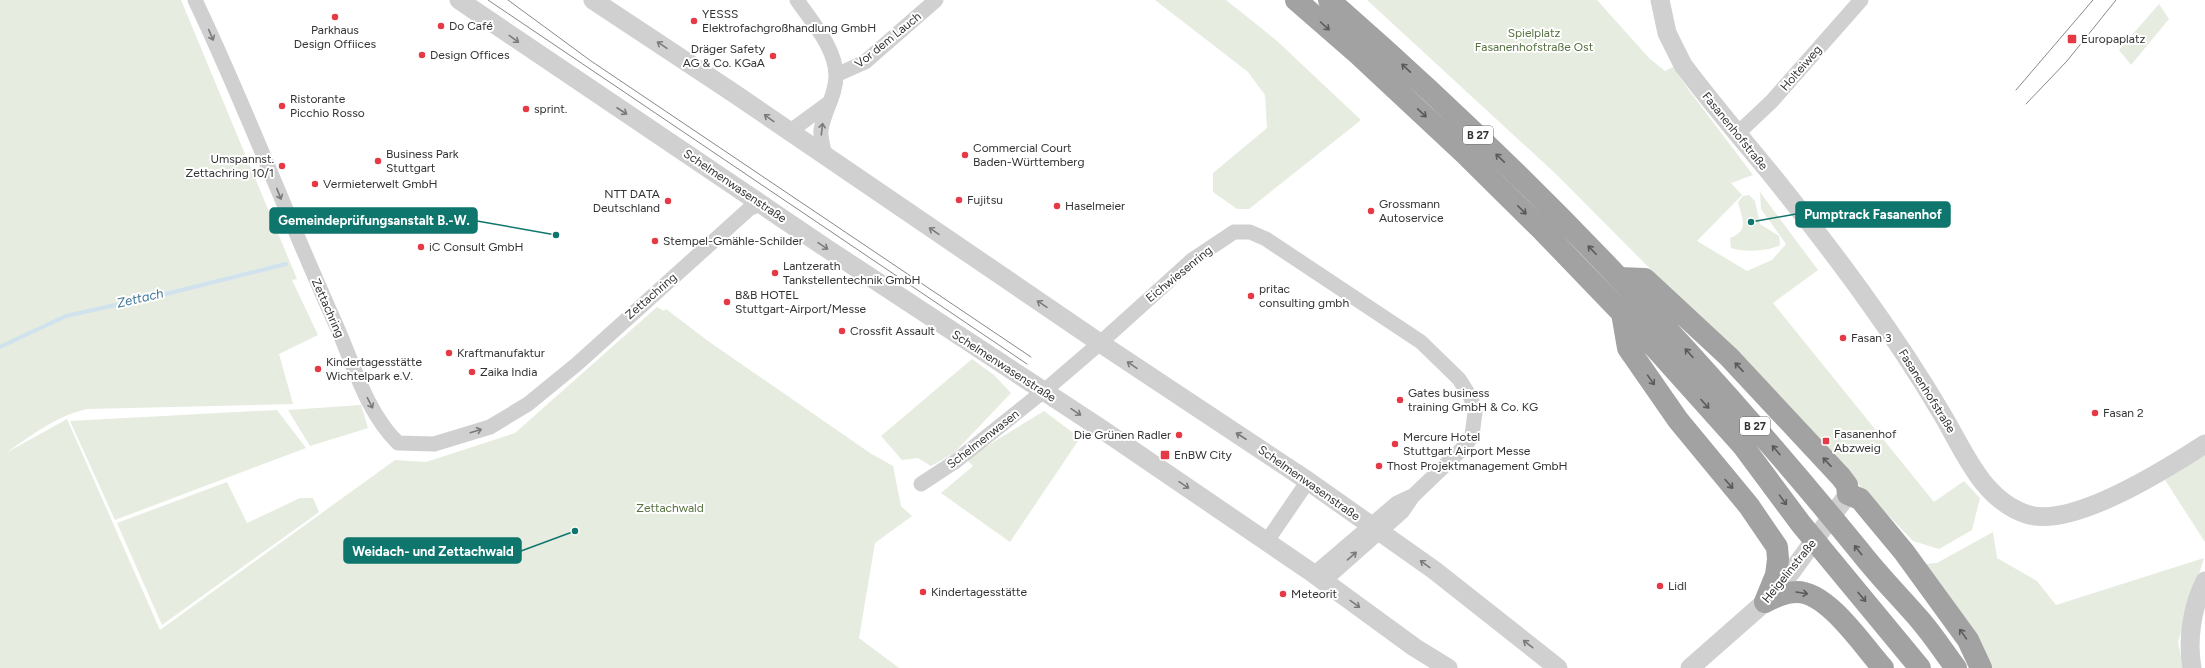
<svg xmlns="http://www.w3.org/2000/svg" width="2205" height="668" font-family="Figtree,sans-serif">
<style>
.green{fill:#e6ecdf}
.lines{fill:none;stroke-linecap:round;stroke-linejoin:round}
.stream{stroke:#cfe2ee;stroke-width:4}
.minor{stroke:#d0d0d0;stroke-width:15}
.tertiary{stroke:#d0d0d0;stroke-width:19}
.trunk{stroke:#a2a2a2;stroke-width:22}
.tram{stroke:#888;stroke-width:1}
.oneway{stroke:#5a5a5a}
.oneway2{stroke:#7a7a7a}
.poi-dot{fill:#e63946;stroke:#fff;stroke-width:1.5}
.labels{text-anchor:middle;dominant-baseline:central;stroke-width:4;stroke-linejoin:round;paint-order:stroke}
.shield{fill:#fff;stroke:#707070;stroke-width:1}
.shield-label{font-size:11px;font-weight:bold;fill:#333}
.poi-label{font-size:12px;fill:#333;stroke:#fff;text-anchor:start}
.park-label{font-size:12px;fill:#56703f;stroke:#fff}
.street-label{font-size:12px;fill:#333;stroke:#fff}
.water-label{font-size:13px;font-style:italic;fill:#3f7597;stroke:#fff}
.leader{fill:none;stroke:#0f766e;stroke-width:1.5}
.callout-dot{fill:#0f766e;stroke:#fff;stroke-width:1.5}
.callout{fill:#0f766e;stroke:#0f766e;stroke-width:1.5}
.callout-label{font-size:13px;text-anchor:middle;font-weight:bold;fill:#fff}
</style>
<rect width="100%" height="100%" fill="#fff"/>
<!-- green -->
<path class="green" d="M0,0H181L297,279L292,280L318,335L279,354L293,404L87,409C56,416 32,435 6,453L67,419L160,630L395,460L426,462L515,433L657,307L664,311L666,309L708,341L870,453L893,466L901,506L912,516L875,543L859,638L899,668H0Z
M1155,0H1226L1276,40L1361,120L1249,209H1237L1213,192V173L1267,128L1265,95L1248,72Z
M1367,0H1597L1649,58L1665,71L1673,67L1688,89L1753,175L1731,183L1742,195L1697,241L1747,271L1772,260L1786,244L1761,209L1760,192L1818,270L1773,303L1934,502L1964,481L1980,498L1972,530L1939,549L1913,541L1707,326L1557,175Z
M2159,4L2169,19L2131,65L2119,50Z
M1749,195L1755,201L1760,224L1779,236L1780,245C1767,252 1745,252 1731,248L1730,238C1750,230 1742,219 1738,202L1743,196Z
M972,359L994,375L1011,393L954,453L931,466L918,458L902,460L881,436Z
M361,405L368,428L310,446L288,410Z
M277,410L306,448L115,520L70,421Z
M1044,411L1080,438L1010,542L941,493L973,466L966,459Z
M2205,455V542L2165,480Z
M227,482L247,523L300,498H313L319,512L162,625L117,523Z
M1993,532L1997,558L2037,581L2056,605L2204,558L2178,642L2183,668H1988L1924,564L1937,563Z"/>
<g class="lines">
<!-- stream -->
<path class="stream" d="M0,347L66,316L170,293L286,264"/>
<!-- minor -->
<path class="minor" d="M195,0C246,107 288,219 337,327C354,366 367,413 398,443L434,444L490,427L528,404L577,364L749,209L760,204
M797,0C812,22 836,48 836,76C836,95 824,111 821,130C820,138 824,149 825,157
M836,75L865,62L936,0
M789,132L830,102
M1737,134L1772,101L1861,0
M921,484L956,461L1050,386L1100,343L1192,260L1234,232H1250L1266,239L1421,342L1459,379L1471,398L1475,412L1472,436L1465,446L1413,496L1402,512L1324,581
M1267,541L1308,481
M1314,574L1397,503L1412,496"/>
<!-- tertiary -->
<path class="tertiary" d="M459,0L829,250L1100,428L1314,574L1414,647L1448,668
M593,0L732,92L1100,343L1308,481L1434,570L1558,668
M1660,0L1667,33L1683,65C1712,104 1744,141 1775,179C1835,254 1893,331 1942,414C1964,451 1982,499 2026,514C2071,530 2168,468 2205,444
M1690,668L1765,602L1792,571L1848,494
M2192,668C2187,640 2192,607 2205,581"/>
<!-- trunk -->
<path class="trunk" d="M1296,0L1358,54L1464,153L1543,231L1648,340L1743,446L1801,524L1920,668
M1329,0C1523,169 1700,355 1862,554C1880,577 1901,598 1920,620C1933,635 1944,652 1956,668
M1619,278L1645,279L1729,357L1841,477L1847,485L1848,494L1860,499L1904,552L1968,640L1981,668
M1622,313L1628,348L1678,420L1749,506L1777,547L1778,559L1776,575L1765,602
M1765,602C1775,597 1785,592 1797,592C1828,592 1863,646 1883,668"/>
<!-- tram -->
<path class="tram" d="M488,0L1027,364
M508,0L591,61L1031,357
M2016,90L2093,0
M2026,104L2067,61L2116,0"/>
</g>
<!-- one-way arrows -->
<defs><path id="oneway-shaft" d="M-6 0H5M1.5-3L5.5 0L1.5 3" fill="none" stroke-width="1.6" stroke-linecap="round" stroke-linejoin="round"/></defs>
<g class="oneway">
<use href="#oneway-shaft" transform="translate(1325 26) rotate(42)"/>
<use href="#oneway-shaft" transform="translate(1406 68) rotate(-137)"/>
<use href="#oneway-shaft" transform="translate(1422 113) rotate(43)"/>
<use href="#oneway-shaft" transform="translate(1500 158) rotate(-136)"/>
<use href="#oneway-shaft" transform="translate(1522 210) rotate(45)"/>
<use href="#oneway-shaft" transform="translate(1592 250) rotate(-134)"/>
<use href="#oneway-shaft" transform="translate(1689 353) rotate(-132)"/>
<use href="#oneway-shaft" transform="translate(1739 367) rotate(-133)"/>
<use href="#oneway-shaft" transform="translate(1651 380) rotate(55)"/>
<use href="#oneway-shaft" transform="translate(1705 404) rotate(48)"/>
<use href="#oneway-shaft" transform="translate(1776 450) rotate(-130)"/>
<use href="#oneway-shaft" transform="translate(1827 462) rotate(-133)"/>
<use href="#oneway-shaft" transform="translate(1729 484) rotate(49)"/>
<use href="#oneway-shaft" transform="translate(1783 500) rotate(54)"/>
<use href="#oneway-shaft" transform="translate(1858 550) rotate(-129)"/>
<use href="#oneway-shaft" transform="translate(1802 593) rotate(9)"/>
<use href="#oneway-shaft" transform="translate(1862 597) rotate(50)"/>
<use href="#oneway-shaft" transform="translate(1963 634) rotate(-125)"/>
</g>
<g class="oneway2">
<use href="#oneway-shaft" transform="translate(211 35) rotate(67)"/>
<use href="#oneway-shaft" transform="translate(514 39) rotate(36)"/>
<use href="#oneway-shaft" transform="translate(662 45) rotate(-146)"/>
<use href="#oneway-shaft" transform="translate(622 111) rotate(33)"/>
<use href="#oneway-shaft" transform="translate(769 118) rotate(-144)"/>
<use href="#oneway-shaft" transform="translate(822 129) rotate(-83)"/>
<use href="#oneway-shaft" transform="translate(279 194) rotate(68)"/>
<use href="#oneway-shaft" transform="translate(934 231) rotate(-146)"/>
<use href="#oneway-shaft" transform="translate(823 246) rotate(34)"/>
<use href="#oneway-shaft" transform="translate(1042 304) rotate(-146)"/>
<use href="#oneway-shaft" transform="translate(1132 365) rotate(-146)"/>
<use href="#oneway-shaft" transform="translate(370 403) rotate(63)"/>
<use href="#oneway-shaft" transform="translate(1076 412) rotate(34)"/>
<use href="#oneway-shaft" transform="translate(476 431) rotate(-17)"/>
<use href="#oneway-shaft" transform="translate(1241 436) rotate(-147)"/>
<use href="#oneway-shaft" transform="translate(1184 485) rotate(34)"/>
<use href="#oneway-shaft" transform="translate(1352 556) rotate(-41)"/>
<use href="#oneway-shaft" transform="translate(1425 564) rotate(-144)"/>
<use href="#oneway-shaft" transform="translate(1355 604) rotate(36)"/>
<use href="#oneway-shaft" transform="translate(1528 644) rotate(-142)"/>
</g>
<!-- markers -->
<g class="poi-dot">
<circle cx="335" cy="17" r="4"/>
<circle cx="694" cy="21" r="4"/>
<circle cx="441" cy="26" r="4"/>
<rect x="2067" y="34" width="10" height="10" rx="2"/>
<circle cx="422" cy="55" r="4"/>
<circle cx="773" cy="56" r="4"/>
<circle cx="282" cy="106" r="4"/>
<circle cx="526" cy="109" r="4"/>
<circle cx="965" cy="155" r="4"/>
<circle cx="378" cy="161" r="4"/>
<circle cx="282" cy="166" r="4"/>
<circle cx="315" cy="184" r="4"/>
<circle cx="959" cy="200" r="4"/>
<circle cx="668" cy="201" r="4"/>
<circle cx="1057" cy="206" r="4"/>
<circle cx="1371" cy="211" r="4"/>
<circle cx="655" cy="241" r="4"/>
<circle cx="421" cy="247" r="4"/>
<circle cx="775" cy="273" r="4"/>
<circle cx="1251" cy="296" r="4"/>
<circle cx="727" cy="302" r="4"/>
<circle cx="842" cy="331" r="4"/>
<circle cx="1843" cy="338" r="4"/>
<circle cx="449" cy="353" r="4"/>
<circle cx="318" cy="369" r="4"/>
<circle cx="472" cy="372" r="4"/>
<circle cx="1400" cy="400" r="4"/>
<circle cx="2095" cy="413" r="4"/>
<circle cx="1179" cy="435" r="4"/>
<rect x="1822" y="437" width="8" height="8" rx="2"/>
<circle cx="1395" cy="444" r="4"/>
<rect x="1160" y="450" width="10" height="10" rx="2"/>
<circle cx="1379" cy="466" r="4"/>
<circle cx="1660" cy="586" r="4"/>
<circle cx="923" cy="592" r="4"/>
<circle cx="1283" cy="594" r="4"/>
</g>
<g class="labels">
<!-- shield labels -->
<g class="shield">
<rect x="1463" y="126" width="30" height="18" rx="3"/>
<rect x="1740" y="417" width="30" height="18" rx="3"/>
</g>
<g class="shield-label">
<text x="1478" y="135">B 27</text>
<text x="1755" y="426">B 27</text>
</g>
<!-- poi labels -->
<g class="poi-label">
<text x="702" y="14">YESSS<tspan x="702" dy="14">Elektrofachgroßhandlung GmbH</tspan></text>
<text x="449" y="26">Do Café</text>
<text x="335" y="30" text-anchor="middle">Parkhaus<tspan x="335" dy="14">Design Offiices</tspan></text>
<text x="2081" y="39">Europaplatz</text>
<text x="765" y="49" text-anchor="end">Dräger Safety<tspan x="765" dy="14">AG &amp; Co. KGaA</tspan></text>
<text x="430" y="55">Design Offices</text>
<text x="290" y="99">Ristorante<tspan x="290" dy="14">Picchio Rosso</tspan></text>
<text x="534" y="109">sprint.</text>
<text x="973" y="148">Commercial Court<tspan x="973" dy="14">Baden-Württemberg</tspan></text>
<text x="386" y="154">Business Park<tspan x="386" dy="14">Stuttgart</tspan></text>
<text x="274" y="159" text-anchor="end">Umspannst.<tspan x="274" dy="14">Zettachring 10/1</tspan></text>
<text x="323" y="184">Vermieterwelt GmbH</text>
<text x="660" y="194" text-anchor="end">NTT DATA<tspan x="660" dy="14">Deutschland</tspan></text>
<text x="967" y="200">Fujitsu</text>
<text x="1379" y="204">Grossmann<tspan x="1379" dy="14">Autoservice</tspan></text>
<text x="1065" y="206">Haselmeier</text>
<text x="663" y="241">Stempel-Gmähle-Schilder</text>
<text x="429" y="247">iC Consult GmbH</text>
<text x="783" y="266">Lantzerath<tspan x="783" dy="14">Tankstellentechnik GmbH</tspan></text>
<text x="1259" y="289">pritac<tspan x="1259" dy="14">consulting gmbh</tspan></text>
<text x="735" y="295">B&amp;B HOTEL<tspan x="735" dy="14">Stuttgart-Airport/Messe</tspan></text>
<text x="850" y="331">Crossfit Assault</text>
<text x="1851" y="338">Fasan 3</text>
<text x="457" y="353">Kraftmanufaktur</text>
<text x="326" y="362">Kindertagesstätte<tspan x="326" dy="14">Wichtelpark e.V.</tspan></text>
<text x="480" y="372">Zaika India</text>
<text x="1408" y="393">Gates business<tspan x="1408" dy="14">training GmbH &amp; Co. KG</tspan></text>
<text x="2103" y="413">Fasan 2</text>
<text x="1834" y="434">Fasanenhof<tspan x="1834" dy="14">Abzweig</tspan></text>
<text x="1171" y="435" text-anchor="end">Die Grünen Radler</text>
<text x="1403" y="437">Mercure Hotel<tspan x="1403" dy="14">Stuttgart Airport Messe</tspan></text>
<text x="1174" y="455">EnBW City</text>
<text x="1387" y="466">Thost Projektmanagement GmbH</text>
<text x="1668" y="586">Lidl</text>
<text x="931" y="592">Kindertagesstätte</text>
<text x="1291" y="594">Meteorit</text>
</g>
<!-- park labels -->
<g class="park-label">
<text x="1534" y="33">Spielplatz<tspan x="1534" dy="14">Fasanenhofstraße Ost</tspan></text>
<text x="670" y="508">Zettachwald</text>
</g>
<!-- street labels -->
<g class="street-label">
<text transform="translate(888 40) rotate(-39)">Vor dem Lauch</text>
<text transform="translate(1801 68) rotate(-49)">Holteiweg</text>
<text transform="translate(1735 131) rotate(51)">Fasanenhofstraße</text>
<text transform="translate(735 186) rotate(34)">Schelmenwasenstraße</text>
<text transform="translate(1179 274) rotate(-39)">Eichwiesenring</text>
<text transform="translate(651 296) rotate(-41)">Zettachring</text>
<text transform="translate(328 308) rotate(66)">Zettachring</text>
<text transform="translate(1004 366) rotate(33)">Schelmenwasenstraße</text>
<text transform="translate(1927 391) rotate(58)">Fasanenhofstraße</text>
<text transform="translate(983 439) rotate(-38)">Schelmenwasen</text>
<text transform="translate(1309 483) rotate(35)">Schelmenwasenstraße</text>
<text transform="translate(1789 571) rotate(-51)">Heigelinstraße</text>
</g>
<!-- water labels -->
<g class="water-label">
<text transform="translate(140 298) rotate(-13)">Zettach</text>
</g>
</g>
<!-- callouts -->
<path class="leader" d="M1751 222L1796 214M556 235L477 221M575 531L521 551"/>
<g class="callout-dot">
<circle cx="1751" cy="222" r="4"/>
<circle cx="556" cy="235" r="4"/>
<circle cx="575" cy="531" r="4"/>
</g>
<g class="callout">
<rect x="1796" y="202" width="154" height="25" rx="4"/>
<rect x="270" y="208" width="207" height="25" rx="4"/>
<rect x="344" y="538" width="177" height="25" rx="4"/>
</g>
<g class="callout-label">
<text x="1873" y="219">Pumptrack Fasanenhof</text>
<text x="374" y="225">Gemeindeprüfungsanstalt B.-W.</text>
<text x="433" y="556">Weidach- und Zettachwald</text>
</g>
</svg>
